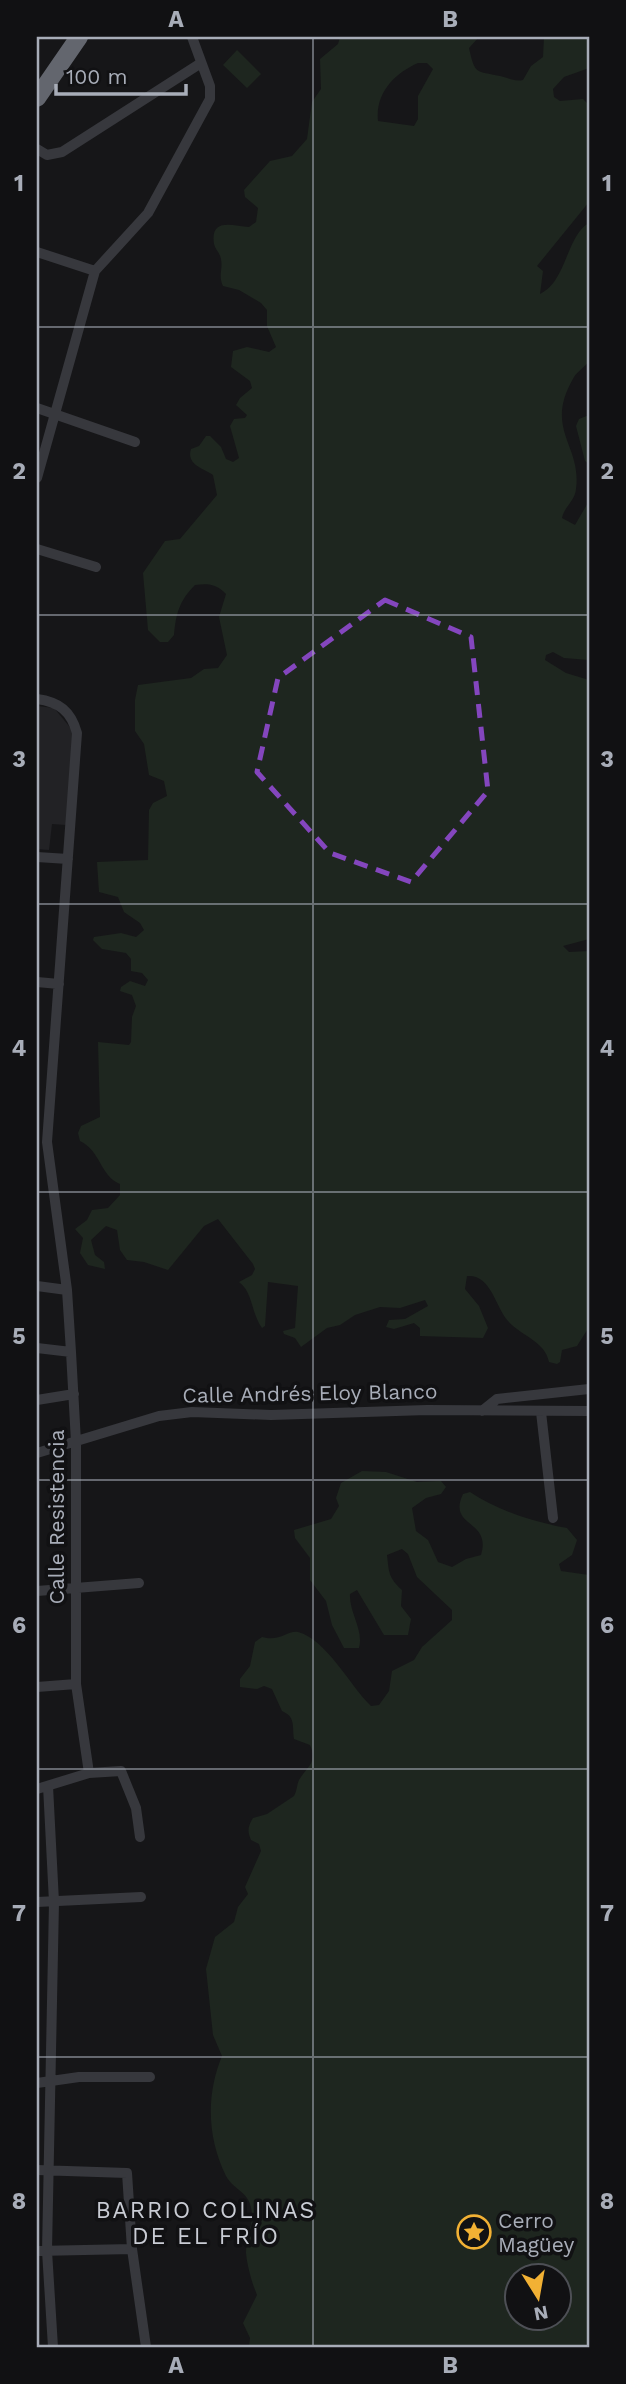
<svg xmlns="http://www.w3.org/2000/svg" width="626" height="2384" font-family="'Work Sans',sans-serif">
<style>
.built{fill:#222225}
.green{fill:#1e261f;fill-rule:evenodd}
.lines{fill:none;stroke-linecap:round;stroke-linejoin:round}
.street{stroke:#37383d;stroke-width:10}
.highway{stroke:#63666e;stroke-width:18}
.marked{fill:none;stroke:#8446be;stroke-width:5;stroke-dasharray:14 9;stroke-linejoin:round}
.grid{fill:none;stroke:#a8adb8;stroke-width:2;stroke-opacity:0.55}
.labels{text-anchor:middle;dominant-baseline:central;stroke-width:7;stroke-linejoin:round;paint-order:stroke}
.street-label{font-size:21px;fill:#a8adb8;stroke:#111113}
.poi-label{font-size:21px;fill:#a8adb8;stroke:#111113;text-anchor:start}
.neighbourhood-label{font-size:23px;letter-spacing:2px;fill:#c9ccd4;stroke:#111113}
.neatline{fill:none;stroke:#a8adb8;stroke-width:2.5}
.grid-label{font-size:23px;text-anchor:middle;font-weight:bold;fill:#a8adb8}
</style>
<rect width="100%" height="100%" fill="#161618"/>
<!-- built -->
<path class="built" d="M37,706L54,708L73,731L66,825L52,824L49,850L37,849Z"/>
<!-- green -->
<path class="green" d="M340,37H479L469,48C475,75 476,71 500,76C510,78 514,82 523,80L531,66L543,57L544,37H589V68L564,77L553,89L554,97L560,101L583,99L589,105V202L537,266L543,271L540,294C567,281 566,236 589,223V361C585,367 578,371 574,377C543,430 582,444 576,489C575,501 564,507 562,518L575,525L589,501V660L564,658L553,652L546,655L545,660L566,673L589,680V939L563,946L569,952L589,951V1327L577,1346L562,1350L560,1362L557,1364L549,1362C545,1341 521,1336 508,1321C495,1306 491,1274 467,1276L465,1289L479,1306L488,1328L483,1338L420,1336V1328L414,1323L394,1329L386,1327L389,1320L405,1319L428,1306L425,1300L400,1308L380,1307L355,1315L340,1325L327,1328L301,1347L295,1338L284,1334L283,1331L295,1328L298,1286L268,1282L265,1326L262,1328C251,1313 253,1292 239,1282L252,1275L255,1269L253,1264L218,1219L204,1226L168,1270L144,1262L127,1260L120,1250L117,1230L106,1226L91,1240L95,1255L104,1262L105,1269L88,1265L80,1253L83,1238L75,1229L87,1220L92,1210L108,1208L120,1195V1184C100,1176 101,1151 80,1141L78,1133L81,1126L100,1117L98,1042L129,1045L131,1042L132,1017L136,1006L132,995L120,991L121,987L130,981L145,986L148,980L142,973L131,971V959L126,953L102,949L93,940L94,937L121,933L136,937L144,930L140,923L124,912L118,897L99,892L97,862L148,860L149,810L153,803L167,796L164,781L149,775L144,744L135,731V700L138,685L191,678L204,669L218,668L227,655L219,617L226,594C217,584 208,583 195,585C179,601 176,614 174,635L168,642H160L148,630L143,573L165,541L180,539L217,495L213,475C203,468 186,465 191,449L199,446L206,436H210L221,447L226,459L233,462L239,458L230,426L234,419L245,418L247,415L236,405L240,398L252,388L250,381L231,367L233,351L247,347L269,352L276,347L267,326V310L261,303L239,290L223,286C218,275 223,270 221,259C220,253 215,249 214,244C210,217 233,226 249,227L256,222L258,208L245,197L244,190L270,161L292,156L307,139L312,102L321,89L320,59L338,44ZM418,63H427L433,69L418,96V119L414,126L378,121C375,93 395,73 418,63Z
M237,50L261,74L247,88L223,65Z
M589,415V464L585,461L576,426L579,419Z
M362,1471L386,1472L417,1482L441,1481L446,1487L441,1494L426,1498L412,1508L416,1531L428,1540L438,1562L452,1567L466,1559L481,1555C492,1519 447,1528 463,1494L470,1492C499,1511 533,1522 567,1528L577,1540L572,1555L559,1564L561,1571L589,1575V2347H249L250,2338L243,2323L257,2295C252,2283 247,2265 246,2253C246,2240 252,2228 252,2215C251,2191 235,2192 226,2176C207,2137 206,2095 222,2056L213,2035L206,1969L215,1937L234,1922L238,1907L248,1894L245,1887L261,1851L259,1844L251,1840C247,1831 248,1826 253,1818L267,1814L294,1796C297,1791 297,1784 299,1780C307,1766 318,1763 310,1745L294,1739C292,1726 296,1717 282,1711L272,1689L264,1686L257,1689L240,1687V1679L250,1666L255,1642L262,1637C280,1642 288,1630 298,1632C326,1639 351,1687 371,1706L379,1705L389,1691L392,1671L414,1660L422,1647L452,1620V1610L417,1577L408,1554L402,1549L387,1555C389,1572 388,1577 402,1590L401,1606L411,1619L408,1635H384L357,1590L350,1594C349,1613 364,1630 359,1648H344L332,1625L326,1601L310,1580V1558L295,1538L294,1530L331,1519L339,1506L336,1498L341,1483ZM518,2276H560V2318H518Z"/>
<g class="lines">
<!-- street -->
<path class="street" d="M37,149L47,155L62,152L201,63
M37,252L95,271
M37,408L135,442
M37,478L95,271L148,213L210,99V86L192,37
M37,549L96,567
M37,699C59,702 71,711 77,733L47,1142L67,1290L71,1352L76,1442V1684L89,1773
M37,857L68,859
M37,982L59,984
M37,1286L67,1290
M37,1348L71,1352
M37,1400L74,1394
M482,1411L497,1399L589,1389
M541,1412L553,1518
M37,1453L159,1416L192,1412L271,1415L427,1410L589,1411
M37,1591L139,1583
M37,1687L76,1684
M48,1786L54,1902L47,2251L53,2347
M37,1789L89,1773L121,1771L136,1808L140,1837
M37,1902L141,1897
M37,2083L79,2077H150
M37,2170L127,2173L132,2249
M37,2251L132,2249L146,2347"/>
<!-- highway -->
<path class="highway" d="M37,98L79,37"/>
</g>
<!-- marked area -->
<path class="marked" d="M385,600L471,637L488,791L411,882L330,853L257,772L278,678Z"/>
<!-- grid -->
<path class="grid" d="M313,37V2347M37,327H589M37,615H589M37,904H589M37,1192H589M37,1480H589M37,1769H589M37,2057H589"/>
<!-- icons -->
<defs>
<symbol id="sight-ring" viewBox="-11 -11 22 22"><circle r="9.5" fill="#111113" stroke="#f2b134" stroke-width="1.5"/><path d="M0-6L1.8-2.2L6-1.7L2.9 1.2L3.7 5.4L0 3.3L-3.7 5.4L-2.9 1.2L-6-1.7L-1.8-2.2Z" fill="#f2b134"/></symbol>
</defs>
<g fill-rule="evenodd">
<use href="#sight-ring" x="455" y="2213" width="38" height="38"/>
</g>
<g class="labels">
<!-- street labels -->
<g class="street-label">
<text transform="translate(310 1393) rotate(-1)">Calle Andrés Eloy Blanco</text>
<text transform="translate(56 1517) rotate(-90)">Calle Resistencia</text>
</g>
<!-- poi labels -->
<g class="poi-label">
<text x="498" y="2220">Cerro<tspan x="498" dy="24">Magüey</tspan></text>
</g>
<!-- neighbourhood labels -->
<g class="neighbourhood-label">
<text x="206" y="2210">BARRIO COLINAS<tspan x="206" dy="26">DE EL FRÍO</tspan></text>
</g>
</g>
<!-- border -->
<rect width="626" height="2384" fill="none" stroke="#111113" stroke-width="77"/>
<!-- north arrow -->
<g transform="translate(538 2297) rotate(169)"><circle r="33" fill="#111113" stroke="#4d4f55" stroke-width="2"/>
<path d="M0-5L12 26L0 18L-12 26Z" fill="#f2b134"/>
<text y="-10" font-size="19" font-weight="bold" text-anchor="middle" fill="#a8adb8">N</text>
</g>
<!-- scale -->
<path d="M56 84v10h130v-10" fill="none" stroke="#a8adb8" stroke-width="3.5"/>
<text x="66" y="84" font-size="21" fill="#a8adb8" stroke="#111113" stroke-width="5" paint-order="stroke">100 m</text>
<rect x="38" y="38" width="550" height="2308" class="neatline"/>
<g class="grid-label">
<text x="176" y="27">A</text>
<text x="450" y="27">B</text>
<text x="19" y="191">1</text>
<text x="607" y="191">1</text>
<text x="19" y="479">2</text>
<text x="607" y="479">2</text>
<text x="19" y="767">3</text>
<text x="607" y="767">3</text>
<text x="19" y="1056">4</text>
<text x="607" y="1056">4</text>
<text x="19" y="1344">5</text>
<text x="607" y="1344">5</text>
<text x="19" y="1633">6</text>
<text x="607" y="1633">6</text>
<text x="19" y="1921">7</text>
<text x="607" y="1921">7</text>
<text x="19" y="2209">8</text>
<text x="607" y="2209">8</text>
<text x="176" y="2373">A</text>
<text x="450" y="2373">B</text>
</g>
</svg>
